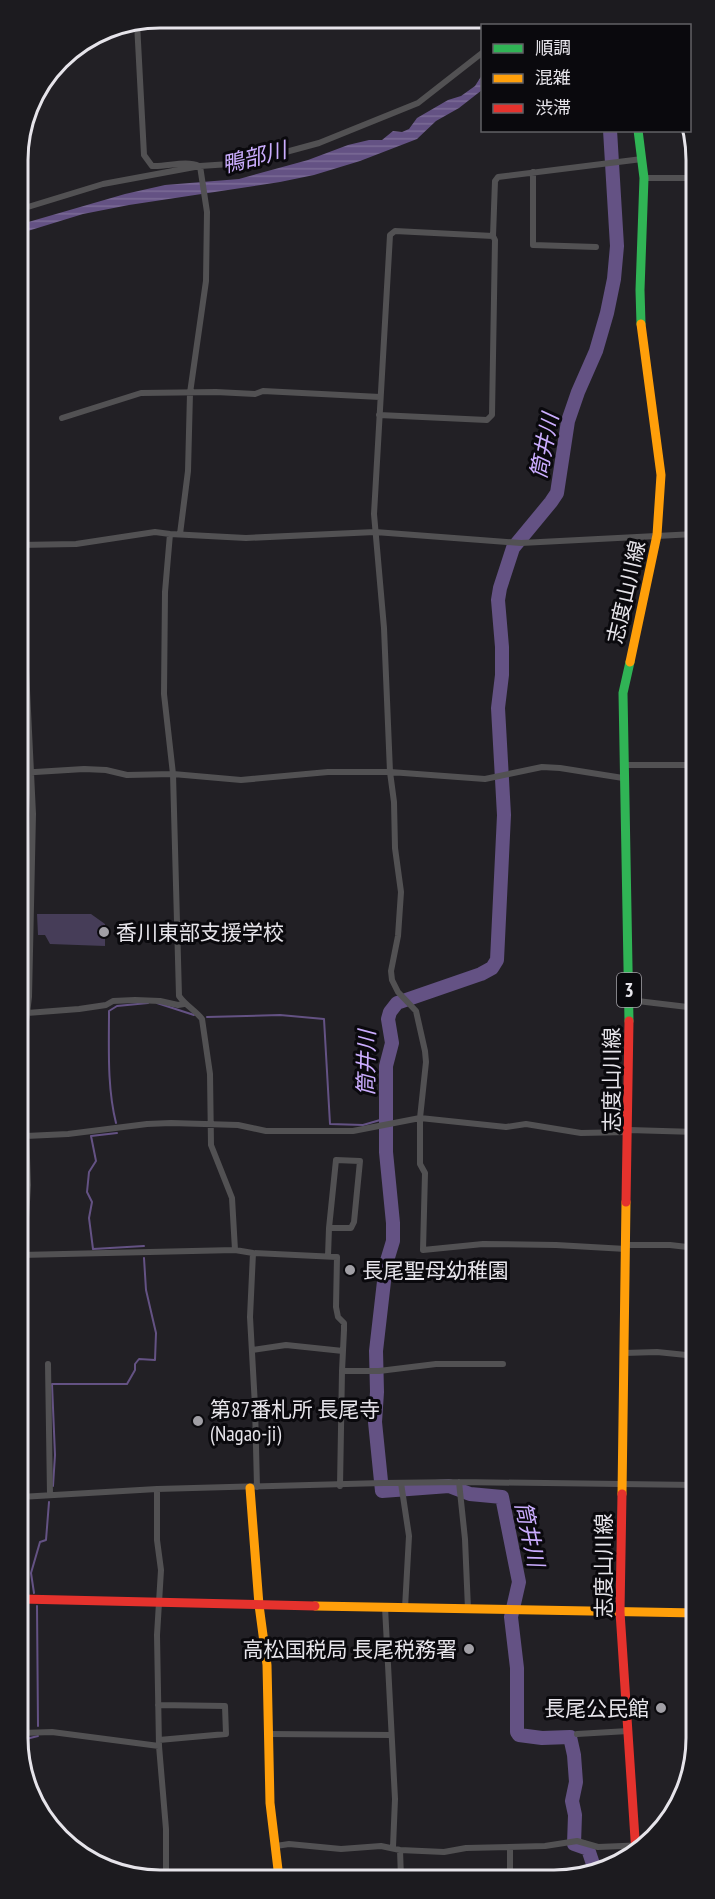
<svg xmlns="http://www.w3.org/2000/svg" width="715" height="1899" font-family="'PT Sans Narrow','Noto Sans JP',sans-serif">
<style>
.garden{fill:#463d58}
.water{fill:url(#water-rules)}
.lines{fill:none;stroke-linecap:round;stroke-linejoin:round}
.stream{stroke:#645284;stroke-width:2}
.river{stroke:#645284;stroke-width:14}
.street{stroke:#525153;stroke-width:6}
.fast{stroke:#30b455;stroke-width:9}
.slow{stroke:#ff9f0a;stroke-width:9}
.jam{stroke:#e5322d;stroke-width:9}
.poi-dot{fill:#a19fa5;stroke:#0a090d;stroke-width:2}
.labels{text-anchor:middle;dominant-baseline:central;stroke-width:6;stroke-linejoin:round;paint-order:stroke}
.shield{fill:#0a090d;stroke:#a4a2a8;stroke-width:1.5}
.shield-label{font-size:20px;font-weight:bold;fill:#e6e4ea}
.street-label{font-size:21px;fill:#e6e4ea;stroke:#0a090d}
.poi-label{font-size:21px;fill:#e6e4ea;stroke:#0a090d;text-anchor:start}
.water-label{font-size:22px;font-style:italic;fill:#cbadff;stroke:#0a090d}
.rim{fill:none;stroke:#e6e4ea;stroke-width:3}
</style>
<defs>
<pattern id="water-rules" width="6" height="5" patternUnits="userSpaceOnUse" patternTransform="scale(1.5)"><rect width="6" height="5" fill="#645284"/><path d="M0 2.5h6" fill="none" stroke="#7a6b96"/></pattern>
</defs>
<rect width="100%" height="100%" fill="#222025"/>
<!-- garden -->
<path class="garden" d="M37,914H91L105,924V946L50,944L45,935H38Z"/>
<!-- water -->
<path class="water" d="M482,75V90L459,108L436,121L417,139L360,161L314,175L280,182L129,205L83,214L18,234V225L125,194L165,185L239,179L308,160L348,145L369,140H382L393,131L402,132L409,129L417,118L448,100L461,96L475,86Z"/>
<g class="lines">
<!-- stream -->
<path class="stream" d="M157,1003L194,1015
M207,1017L280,1015L324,1019L330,1124L363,1125L387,1118
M116,1123C107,1087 109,1048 109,1011L117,1006L148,1003
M117,1133L91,1136L96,1161L89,1172L87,1192L92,1202L89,1218L93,1249L144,1246
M53,1486L55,1455L52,1384H127L135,1370V1364L139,1359L155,1360L156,1333L146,1290L144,1258
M34,1593L31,1573L40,1542L46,1540L49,1502
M37,1606L38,1726
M27,1779L26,1739L38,1736"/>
<!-- river -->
<path class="river" d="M596,1873L588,1849L574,1844L575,1815L572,1801L576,1782L574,1755L570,1737L542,1738L519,1735L517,1732V1668L511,1617L519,1582L502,1497L470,1494L449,1486L382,1491L375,1422L377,1392L376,1351L386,1264L393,1241V1223L386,1152V1066L392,1043L388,1019L390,1012L397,1003L481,974L492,968L497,960L504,815L498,708L502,675V647L498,600L500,588L513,548L551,502L557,493L568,421L578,392L596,351L607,313L614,279L617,246L610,130"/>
<!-- street -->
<path class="street" d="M137,23L144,155L152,166C167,167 186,160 199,166
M514,26L518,20
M533,172V245L596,247
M644,178H694
M18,210L103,184L200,166L245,163L319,143L418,103L482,53
M379,415L487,420L492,415L495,240L493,236
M62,418L141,393L216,392L255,394L263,391L380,397
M170,534L165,592L164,694L173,774L179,996C186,1006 195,1010 202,1019L210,1074L211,1145L232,1198L235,1250L253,1253L250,1317L255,1406L257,1487
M180,534L188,471L190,393L206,281L207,212L200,166
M19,545L76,544L155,532L170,534L246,538L375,532L521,543L695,534
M20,545L33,814L29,997L23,1046L28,1185L25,1235L20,1262
M623,765H695
M19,773L84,769L106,770L127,775L173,774L241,780L328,772H390L485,779L542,767L560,768L623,778
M629,1000L696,1008
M27,1013L79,1009L106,1005L113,1001L135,1000L160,1001L178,1005L184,1004
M629,1130L696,1132
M26,1136L68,1134L147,1124L171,1123L238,1125L266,1131H353L420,1118L506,1127L526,1124L581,1133L628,1132
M626,1245H670L696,1248
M626,1249L556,1245L483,1244L423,1250L425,1173L420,1164V1118L426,1062L425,1051L416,1011L398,992L392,980L391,971L398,936L401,892L395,848L394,802L390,772L384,628L374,514L390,235L395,231L493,236L495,181L498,177L642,159
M253,1253L337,1257L336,1307L338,1317L344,1323V1330L342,1371L340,1486
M21,1255L235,1250
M328,1256L329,1228L336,1160L360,1161L354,1222L351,1228H329
M252,1350L286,1345L343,1351
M624,1353L657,1352L696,1356
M48,1364L50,1495
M342,1371H379L436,1364H503
M459,1482L465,1539L468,1609
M401,1483L409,1536L405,1608
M157,1489V1540L161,1570L157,1635L159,1746L166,1829V1878
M20,1497L157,1489L383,1483L459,1482L696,1485
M385,1607L395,1799L393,1847
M693,1613L697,1691
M158,1705L225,1706L226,1734L159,1740
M21,1733L52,1732L159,1746
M269,1734L391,1735
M577,1734L628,1731
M276,1846L289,1844L341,1849L381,1846L400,1850L444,1852L466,1848L545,1846L577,1841L598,1847L647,1845
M510,1847V1878
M400,1850L401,1878"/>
<!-- fast -->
<path class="fast" d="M638,130L644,178L640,290L641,324
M629,1021L623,693L630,662"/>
<!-- slow -->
<path class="slow" d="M630,662L657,535L661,475L641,324
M250,1488L259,1605L267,1665L270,1803L279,1878
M622,1494L626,1202
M315,1606L697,1613"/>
<!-- jam -->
<path class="jam" d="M626,1202L629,1021
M622,1494L620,1612L636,1854
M21,1599L315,1606"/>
</g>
<!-- markers -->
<g class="poi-dot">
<circle cx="104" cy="932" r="6"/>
<circle cx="350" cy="1270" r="6"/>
<circle cx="198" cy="1421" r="6"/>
<circle cx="469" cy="1649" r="6"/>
<circle cx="661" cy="1708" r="6"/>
</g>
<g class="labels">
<!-- shield labels -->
<rect class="shield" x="617" y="973" width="24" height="34" rx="4.5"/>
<g class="shield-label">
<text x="629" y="990">3</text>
</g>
<!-- street labels -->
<g class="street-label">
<text transform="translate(626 592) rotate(-77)">志度山川線</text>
<text transform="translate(611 1080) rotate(-90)">志度山川線</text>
<text transform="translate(603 1566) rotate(-90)">志度山川線</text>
</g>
<!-- poi labels -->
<g class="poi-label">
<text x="116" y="932">香川東部支援学校</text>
<text x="362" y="1270">長尾聖母幼稚園</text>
<text x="210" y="1409">第87番札所 長尾寺<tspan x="210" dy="24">(Nagao-ji)</tspan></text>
<text x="457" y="1649" text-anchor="end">高松国税局 長尾税務署</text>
<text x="649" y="1708" text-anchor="end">長尾公民館</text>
</g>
<!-- water labels -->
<g class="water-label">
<text transform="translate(254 157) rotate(-14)">鴨部川</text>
<text transform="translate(544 446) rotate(-79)">筒井川</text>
<text transform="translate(366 1063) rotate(-89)">筒井川</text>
<text transform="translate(530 1534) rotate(78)">筒井川</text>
</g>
</g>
<!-- crop -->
<path d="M0 0H715V1899H0ZM160 28H554A132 132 0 0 1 686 160V1738A132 132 0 0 1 554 1870H160A132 132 0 0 1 28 1738V160A132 132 0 0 1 160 28Z" fill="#1c1b1f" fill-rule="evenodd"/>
<path class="rim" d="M160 28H554A132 132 0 0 1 686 160V1738A132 132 0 0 1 554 1870H160A132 132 0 0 1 28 1738V160A132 132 0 0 1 160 28Z"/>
<!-- legend -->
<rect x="481" y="24" width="210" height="108" fill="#0a090d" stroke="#626165" stroke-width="1.5"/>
<rect x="493" y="44" width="30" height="9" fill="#30b455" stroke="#626165" stroke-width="1.5"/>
<text x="535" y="54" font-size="18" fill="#e6e4ea">順調</text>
<rect x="493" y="74" width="30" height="9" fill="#ff9f0a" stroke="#626165" stroke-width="1.5"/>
<text x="535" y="84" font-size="18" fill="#e6e4ea">混雑</text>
<rect x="493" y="104" width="30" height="9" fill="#e5322d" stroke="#626165" stroke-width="1.5"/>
<text x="535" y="114" font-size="18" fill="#e6e4ea">渋滞</text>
</svg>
